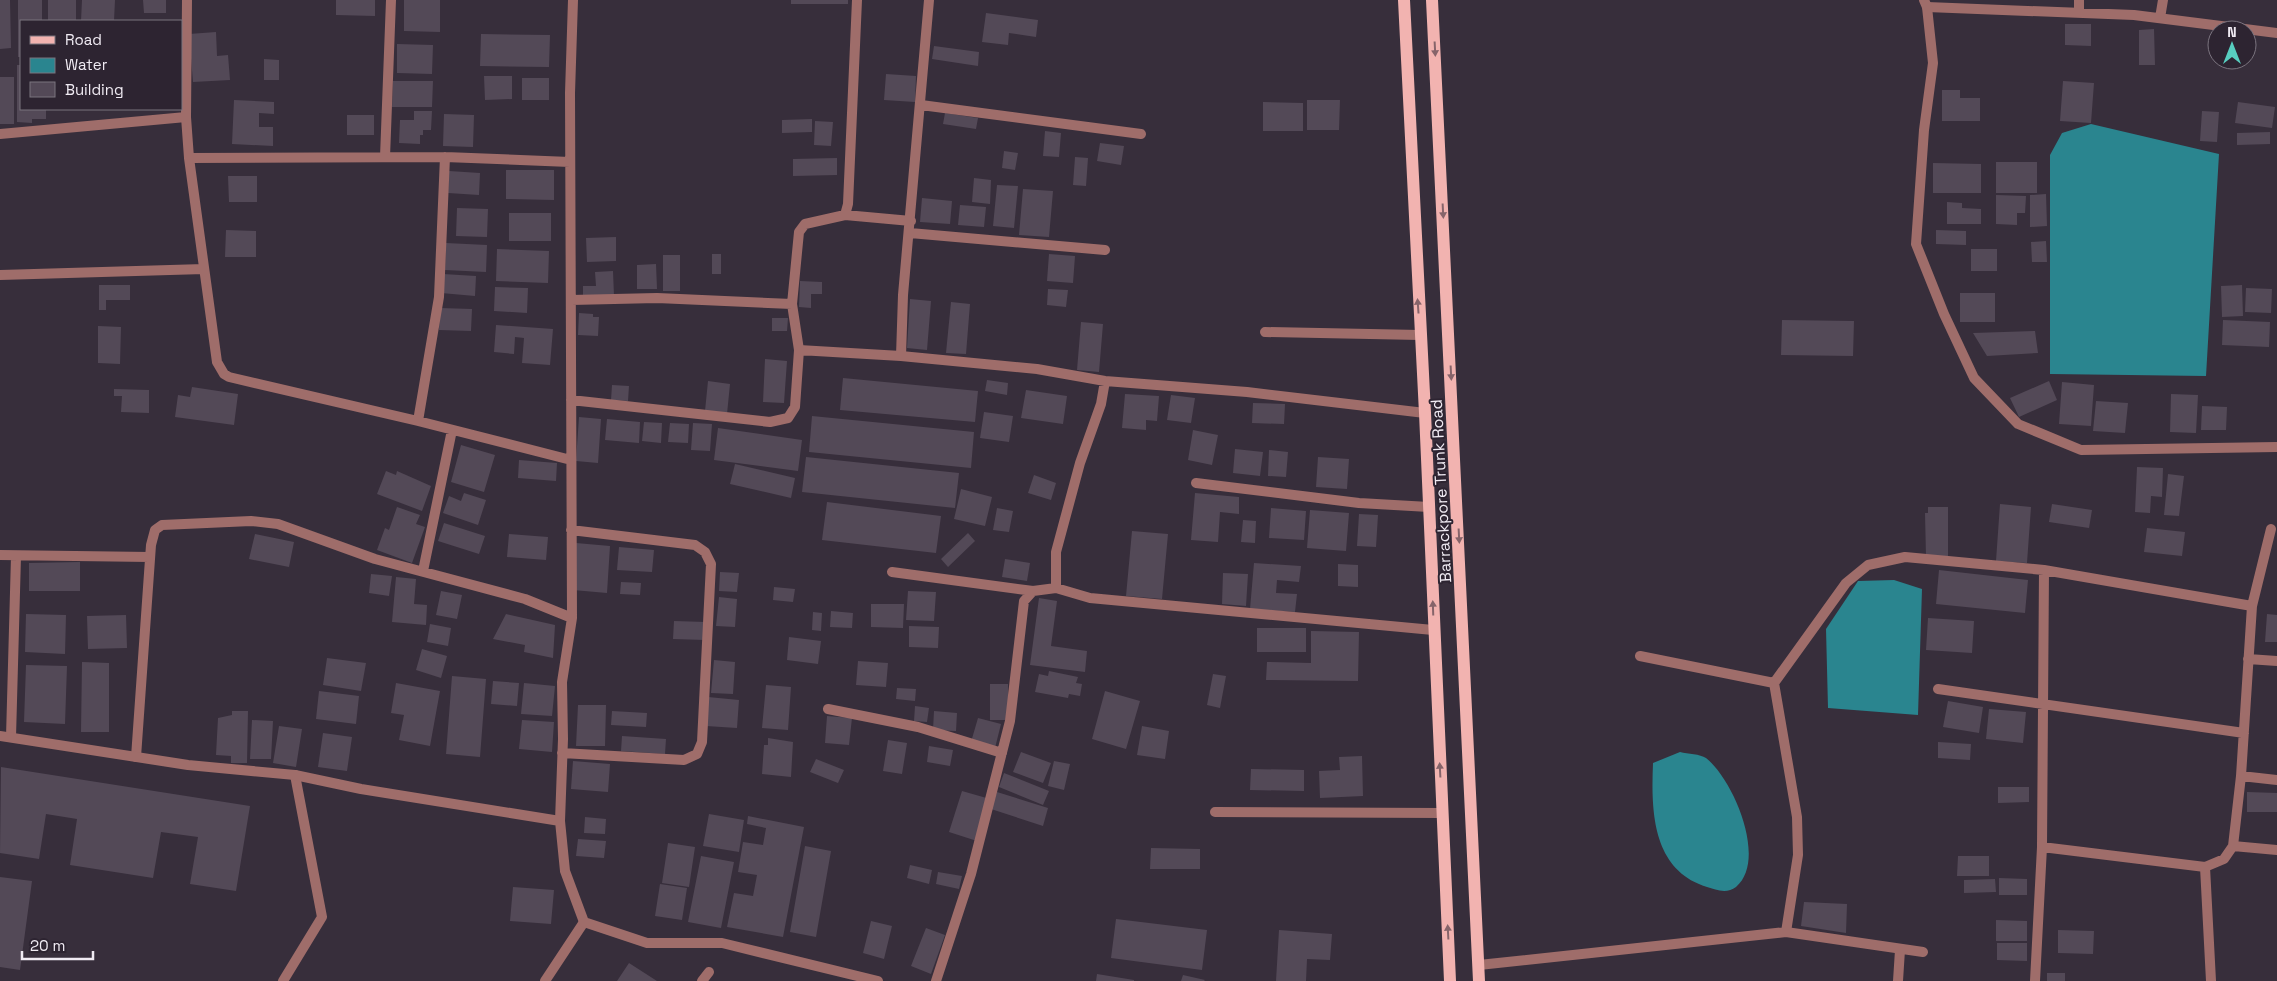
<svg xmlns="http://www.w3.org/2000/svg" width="2277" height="981" font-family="'Space Grotesk',sans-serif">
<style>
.water{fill:#2a858f}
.building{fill:#534957}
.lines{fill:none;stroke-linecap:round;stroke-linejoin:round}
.minor{stroke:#9f6d6a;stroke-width:10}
.tertiary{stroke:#9f6d6a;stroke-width:10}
.primary{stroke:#f2b3b0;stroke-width:12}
.oneway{fill:#86646a}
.labels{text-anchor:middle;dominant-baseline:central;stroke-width:4;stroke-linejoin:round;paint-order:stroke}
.street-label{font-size:16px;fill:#f0ebf3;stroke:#2d2431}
</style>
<rect width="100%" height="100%" fill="#372e3b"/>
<!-- water -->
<path class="water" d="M2091,124L2219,154L2206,376L2050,374V155L2062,133Z
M1894,580L1922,589L1918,715L1828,708L1826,629L1858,581Z
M1680,752C1688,754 1700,754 1706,758C1733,779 1768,860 1736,887C1727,894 1716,890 1707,887C1652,870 1651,811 1653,763Z"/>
<!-- building -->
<path class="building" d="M0,0H10L11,48L0,49Z
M18,0H42V21H21V57H18Z
M48,0H76V21H48Z
M82,0H115L114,21H81Z
M143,0H166V13H144Z
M336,0H375V16L336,15Z
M404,0H440V32L404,31Z
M791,0H848V4H791Z
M986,13L1038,20L1036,37L1009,33L1008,45L982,42Z
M2065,24H2091V46L2065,45Z
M2154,29L2155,65H2139V30Z
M216,32L217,56L228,55L230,80L193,82L189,34Z
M481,34L550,35L549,67L480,66Z
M397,44L433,45L432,74L397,73Z
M934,46L979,52L978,66L932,59Z
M264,59L279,60V80H264Z
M17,65H21V109H46V119H32V123L17,122Z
M886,74L916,76L915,102L884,100Z
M484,76H512V99L485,100Z
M0,77H14V124H0Z
M522,78H549V100H522Z
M393,81H433L432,107H392Z
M2063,81L2094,83L2091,123L2060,121Z
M1942,90H1960V98H1980V121H1942Z
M234,100L274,102V114L259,113V127H273V146L232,144Z
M1307,100H1340L1339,130H1307Z
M1263,102L1303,103V131H1263Z
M2238,102L2275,107L2272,128L2235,123Z
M414,111H432L431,130H423V135H420V144L399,143L400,120H414Z
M2202,111L2219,112L2217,142L2200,141Z
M945,113L978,118L976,129L943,124Z
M444,114L474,115L473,147L443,146Z
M347,115H374V135H347Z
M812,119V132L782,133V120Z
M815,121L833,122L831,146L814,145Z
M1045,131L1061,133L1059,157L1043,156Z
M2270,132V144L2237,145V133Z
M1100,143L1124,146L1121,165L1097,161Z
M1004,151L1018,153L1015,170L1002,168Z
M1075,157L1088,158L1086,186L1073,185Z
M837,158V175L793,176V159Z
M1996,162H2037V193H1996Z
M1933,163L1981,164V193H1933Z
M506,170H554V200L506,199Z
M449,171L480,173L479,195L448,193Z
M228,176H257V202H229Z
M974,178L991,180L990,204L972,202Z
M997,185L1018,186L1014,228L993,226Z
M1023,189L1053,191L1049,237L1019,235Z
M2046,194L2047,226L2030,227V195Z
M1996,195L2026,196L2025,213H2017V225L1996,224Z
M922,198L952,201L950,224L920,222Z
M1947,202L1962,203V208L1981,209V224H1947Z
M960,205L986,207L984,227L958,225Z
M457,208L488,209L487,237L456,236Z
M509,213H551V241H509Z
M226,230L256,231V257H225Z
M1936,230L1966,231V245L1936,244Z
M616,237V261L587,262L586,238Z
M2046,241L2047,262H2032L2031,242Z
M446,243L487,245L486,272L445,270Z
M497,249L549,251L548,283L496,281Z
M1971,249H1997V271H1971Z
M712,254H721V274H712Z
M1049,254L1075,256L1073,283L1047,281Z
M663,255H680V291H663Z
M656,264L657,289H637V265Z
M613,271L614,296L583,297V286H596L595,272Z
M443,274L476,276L475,296L441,293Z
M800,281L822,282V294H811V308L799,307Z
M99,285H130V300H106V310H99Z
M2242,285L2243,316L2222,317L2221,286Z
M495,287L528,288L527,313L494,311Z
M2246,288L2272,289L2271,313L2245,312Z
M1048,289L1068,290L1066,307L1047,305Z
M1960,293H1995V322H1960Z
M910,299L931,301L927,350L907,348Z
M951,302L970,304L966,354L946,353Z
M440,308L472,309L471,331L439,330Z
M579,313L593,314V317H599L598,336L578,335Z
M772,318H788L787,331H772Z
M1782,320L1854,321L1853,356L1781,355Z
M2223,320L2270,322L2269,347L2222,345Z
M1081,322L1103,324L1099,372L1077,370Z
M496,325L553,329L550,365L522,363L524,338L515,337L514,354L494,352Z
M98,326L121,327L120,364L98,363Z
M2035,331L2038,353L1987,356L1973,333Z
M765,359L787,361L784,403L763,402Z
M843,378L978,391L975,422L840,410Z
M987,380L1008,383L1007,395L985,391Z
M708,381L730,384L727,414L705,411Z
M2049,381L2057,400L2019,417L2010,398Z
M2062,382L2094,385L2091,426L2059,424Z
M612,385L629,386L628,401L611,400Z
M192,387L238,394L234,425L175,417L178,395L190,397Z
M114,389L149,390V413L121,412L122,396H114Z
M1026,390L1067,396L1063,424L1021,418Z
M1125,394L1159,396L1157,421L1146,420V430L1122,428Z
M2171,394L2198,395L2196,433L2170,432Z
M1171,395L1195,398L1191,423L1167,420Z
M2096,401L2128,403L2125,433L2093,431Z
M1253,403L1285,404L1284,424L1252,423Z
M2202,406L2227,407L2226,430H2201Z
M984,412L1013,416L1009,442L980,438Z
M812,416L974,432L971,468L809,452Z
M579,417L601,419L598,463L576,461Z
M607,419L640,422L639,443L605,440Z
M644,422L662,423L661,443L642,441Z
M670,423L689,424L688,443L668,442Z
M693,423L712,424L710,451L691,450Z
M718,428L802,440L798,471L714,460Z
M1193,430L1218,435L1212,465L1188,460Z
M461,445L495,455L484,492L451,482Z
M1235,449L1263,452L1260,476L1233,473Z
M1269,450L1288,452L1286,477L1268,476Z
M806,457L959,473L955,508L802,492Z
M1318,457L1349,459L1347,489L1316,487Z
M519,460L557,463L556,481L518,478Z
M735,464L795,478L791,498L730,484Z
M2137,467L2163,468L2162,497L2151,496L2150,513L2135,512Z
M386,471L396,475L397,471L431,486L422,511L377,494Z
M2168,474L2184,476L2179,516L2164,515Z
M1034,475L1056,483L1051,500L1028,493Z
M961,489L992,497L985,526L954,519Z
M464,493L486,500L478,525L443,513L449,496L461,501Z
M1195,493L1239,497V514L1220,512L1218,542L1191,540Z
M827,502L941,516L936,553L822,540Z
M2000,504L2031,507L2027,563L1996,561Z
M2052,504L2092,510L2089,528L2049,522Z
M397,507L420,515L416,524L425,527L412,563L377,550L385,528L389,530Z
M1928,507H1948V557H1926L1925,513H1928Z
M997,508L1013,511L1009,532L993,530Z
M1271,508L1306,511L1304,540L1269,538Z
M1310,510L1349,513L1346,551L1307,548Z
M1359,514L1378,515L1376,547L1357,546Z
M1243,520L1256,521L1255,543L1241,542Z
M444,523L485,536L479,554L438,541Z
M2147,528L2185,532L2182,556L2144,552Z
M1132,531L1168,534L1162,599L1126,596Z
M968,533L975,541L948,567L941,559Z
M255,534L294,542L289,567L249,559Z
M509,534L548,537L546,560L507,557Z
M576,543L610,546L607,593L573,590Z
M619,547L654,550L652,572L617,570Z
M1005,559L1030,563L1027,581L1002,577Z
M80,562V591H29V563Z
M1254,563L1301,566L1299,582L1277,580L1276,593L1297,594L1295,612L1250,609Z
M1338,564L1358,565V587L1338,586Z
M1939,570L2028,580L2025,613L1936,604Z
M720,572L739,573L737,592L719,591Z
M1223,573L1248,574L1246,606L1222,604Z
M371,574L392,576L389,596L369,593Z
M396,577L416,579L414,604L427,605L426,625L392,622Z
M621,582L641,583L640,595L620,594Z
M774,587L795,589L793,602L773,600Z
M441,591L462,595L457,619L436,615Z
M908,591L936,592L934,621L906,620Z
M719,597L737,599L735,627L716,626Z
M1039,598L1057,601L1051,646L1087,651L1085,672L1030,665Z
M871,604H904L903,628L871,627Z
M831,611L853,613L852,628L830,627Z
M813,612L822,613L821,631L812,630Z
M26,614L66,615L65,654L25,652Z
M506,614L555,625L553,658L524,652L525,645L493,639Z
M2267,614L2277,615V642H2265Z
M126,615L127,648L88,649L87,616Z
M1928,618L1974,621L1972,653L1926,650Z
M674,621L706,622L705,640L673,639Z
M430,624L451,628L448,646L427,642Z
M909,626L939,627L938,648L909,647Z
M1257,628H1306V652H1257Z
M1311,631L1359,632L1358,681L1266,680L1267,662L1311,663Z
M789,637L821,641L818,664L787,660Z
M422,649L447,656L441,678L416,670Z
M327,658L366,663L361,691L323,685Z
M714,660L735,662L733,694L711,693Z
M858,661L888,663L886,687L856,685Z
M82,662L109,663V732H81Z
M26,665L67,666L65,724L24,722Z
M1049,671L1078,677L1076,683L1082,684L1080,696L1069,694L1068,698L1035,692L1039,674L1048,676Z
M1213,674L1226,676L1220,708L1207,705Z
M452,676L486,679L480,757L446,754Z
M493,681L519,683L517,706L491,704Z
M396,683L440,691L430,746L399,740L404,715L391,713Z
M524,683L555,686L552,716L521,714Z
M990,684H1008V720H990Z
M766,685L791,687L788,730L762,728Z
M897,688L916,689L915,701L896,699Z
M319,691L359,696L356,724L316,719Z
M1105,691L1140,701L1126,749L1092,739Z
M708,697L739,700L737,728L706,726Z
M1948,701L1983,707L1979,733L1943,727Z
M578,705H606L605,746H576Z
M915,706L929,708L927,722L914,721Z
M1989,709L2026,712L2023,743L1986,739Z
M232,711H248L247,763H231V756L216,755L218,718L232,715Z
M612,711L647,713L646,727L611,725Z
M934,711L957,713L956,731L933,730Z
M827,716L852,718L849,745L825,743Z
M978,718L1001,724L995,748L971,742Z
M252,720L273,721L271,759H250Z
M522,720L554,722L552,752L519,749Z
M279,726L302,729L296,767L273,763Z
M1142,726L1169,731L1165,759L1137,755Z
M323,733L352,737L347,771L318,767Z
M622,736L666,739L665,754L621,751Z
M768,738L793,742L791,777L762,774L764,745H768Z
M888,740L907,743L902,774L883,771Z
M1938,742L1971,744L1970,760L1938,758Z
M929,746L953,750L950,766L927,762Z
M1021,752L1051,763L1043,783L1013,772Z
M1362,756L1363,796L1320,798L1319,771L1340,770L1339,757Z
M816,759L844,770L838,783L810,772Z
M573,761L610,764L608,792L571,789Z
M1054,761L1070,764L1064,790L1048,786Z
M1,767L250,806L236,891L190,884L198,837L161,832L153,878L70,865L77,819L46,814L39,859L0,853Z
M1251,769L1304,770V791L1250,790Z
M1004,773L1049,791L1043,805L999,787Z
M1998,787H2029V802L1998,803Z
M962,791L990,799L977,841L949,832Z
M997,792L1048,808L1043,826L991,809Z
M2247,792L2277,793V812H2247Z
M709,814L744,820L739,852L703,846Z
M748,816L804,827L783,937L727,927L734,893L753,896L757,875L738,872L743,842L763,845L766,828L747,824Z
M585,817L606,819L605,834L584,833Z
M578,839L606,841L604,858L576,856Z
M668,843L695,847L689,887L662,883Z
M805,846L831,851L816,937L790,932Z
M1151,848L1200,849V869H1150Z
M701,856L734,862L721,928L688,922Z
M1958,856H1989V876H1957Z
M910,865L932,870L929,884L907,878Z
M938,872L962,876L959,889L936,884Z
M0,877L32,881L20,970L0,967Z
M1999,878L2027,879V895H1999Z
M1995,879L1996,892L1964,893V880Z
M660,884L687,888L682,920L655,916Z
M513,887L554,890L551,924L510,921Z
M1804,902L1847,904L1846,933L1801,926Z
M1116,919L1207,930L1202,970L1111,958Z
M1996,920L2027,921V941H1996Z
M871,921L892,926L884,959L863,953Z
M926,928L945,935L931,974L911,966Z
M1279,930L1332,934L1330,960L1307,959L1306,981H1276Z
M2058,930L2094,931L2093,954L2058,953Z
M1997,943H2027V961L1997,960Z
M629,963L657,981H617Z
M2047,973H2065V981H2047Z
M1097,974L1134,980V981H1096Z
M1183,975L1205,980L1204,981H1181Z"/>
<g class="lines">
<!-- minor -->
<path class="minor" d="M929,0L903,295L901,356L1037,369L1105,381L1247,392L1425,413
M1927,7L2134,15L2277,33
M2079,12V0
M2160,18L2163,0
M921,105L1141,134
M186,117L189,158L217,362L224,374L229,377L418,421L439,297L445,157
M0,134L186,117L187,0
M385,157L391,0
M189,158L445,157L570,162
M845,215L911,221
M910,233L1105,250
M0,275L204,269
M571,300L657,298L792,304
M1265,332L1420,335
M799,350L901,356
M1105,381L1101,404L1080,463L1056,552V588L1090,598L1433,630
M571,400L770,422L788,418L795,407L799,350L792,304L799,232L805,224L845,215L848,204L857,0
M418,421L571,460
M1196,483L1359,503L1429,507
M0,555L150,557
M2044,570L2252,606
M423,571L452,430
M892,572L1033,591
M1640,656L1774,683
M2248,659L2277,661
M1938,689L2244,733
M828,709L918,727L1002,753
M11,737L16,556
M562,753L684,760L697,754L702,742L711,564L705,552L695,545L571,530
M136,757L151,545L155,530L162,525L251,521L278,524L375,559L525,599L572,618
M2241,776L2252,606L2271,529
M1215,812L1442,813
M560,821L563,739L562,682L572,618L570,93L573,0
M2233,846L2277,850
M2042,847L2205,867L2211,981
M2205,867L2224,859L2233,846L2241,776L2277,780
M1786,932L1923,952
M1479,965L1786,932L1798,855L1797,817L1774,683L1846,583L1868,565L1905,557L2044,570L2042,847L2035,981
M283,981L322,917L295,775
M545,981L584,922
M702,981L709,972
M936,981L971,874L1010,721L1024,601L1033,591L1056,588
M1898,981L1900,950"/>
<!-- tertiary -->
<path class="tertiary" d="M1924,0L1927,7L1933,63L1924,130L1916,244L1944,314L1974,378L2018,424L2081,450L2277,447
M0,736L188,765L295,775L361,789L560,821L565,871L584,922L647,943H722L878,981"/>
<!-- primary -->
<path class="primary" d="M1404,0L1425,413L1450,981
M1432,0L1479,981"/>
</g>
<!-- one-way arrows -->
<defs><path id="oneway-solid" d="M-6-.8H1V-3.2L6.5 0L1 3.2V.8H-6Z" transform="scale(1.25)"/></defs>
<g class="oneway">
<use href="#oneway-solid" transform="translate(1435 49) rotate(87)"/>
<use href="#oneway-solid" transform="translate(1443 211) rotate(87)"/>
<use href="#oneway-solid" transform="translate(1418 306) rotate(-94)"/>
<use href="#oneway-solid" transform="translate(1451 373) rotate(87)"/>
<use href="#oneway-solid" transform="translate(1459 536) rotate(87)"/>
<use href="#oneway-solid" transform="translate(1433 608) rotate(-92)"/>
<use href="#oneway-solid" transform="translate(1440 770) rotate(-93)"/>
<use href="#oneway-solid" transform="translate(1448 932) rotate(-93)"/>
</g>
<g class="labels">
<!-- street labels -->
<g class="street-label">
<text transform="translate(1441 491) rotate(-93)">Barrackpore Trunk Road</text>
</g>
</g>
<!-- legend -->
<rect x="20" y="20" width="162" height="90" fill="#2d2431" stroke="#7b747f"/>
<rect x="30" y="36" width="25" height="8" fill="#f2b3b0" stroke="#7b747f"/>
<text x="65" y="45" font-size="15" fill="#f0ebf3">Road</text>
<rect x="30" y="58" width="25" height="15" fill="#2a858f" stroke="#7b747f"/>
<text x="65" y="70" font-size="15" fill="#f0ebf3">Water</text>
<rect x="30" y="82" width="25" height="15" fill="#534957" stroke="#7b747f"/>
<text x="65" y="95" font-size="15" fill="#f0ebf3">Building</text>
<!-- north arrow -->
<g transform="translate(2232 45)"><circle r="24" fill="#2d2431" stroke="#7b747f"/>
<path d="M0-4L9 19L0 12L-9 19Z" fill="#58cec0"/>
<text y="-8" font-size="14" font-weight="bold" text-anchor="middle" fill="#f0ebf3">N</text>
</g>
<!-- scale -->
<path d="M22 951v8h71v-8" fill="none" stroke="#f0ebf3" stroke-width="2.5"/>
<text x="30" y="951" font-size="15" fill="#f0ebf3" stroke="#2d2431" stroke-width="4" paint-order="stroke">20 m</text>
</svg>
